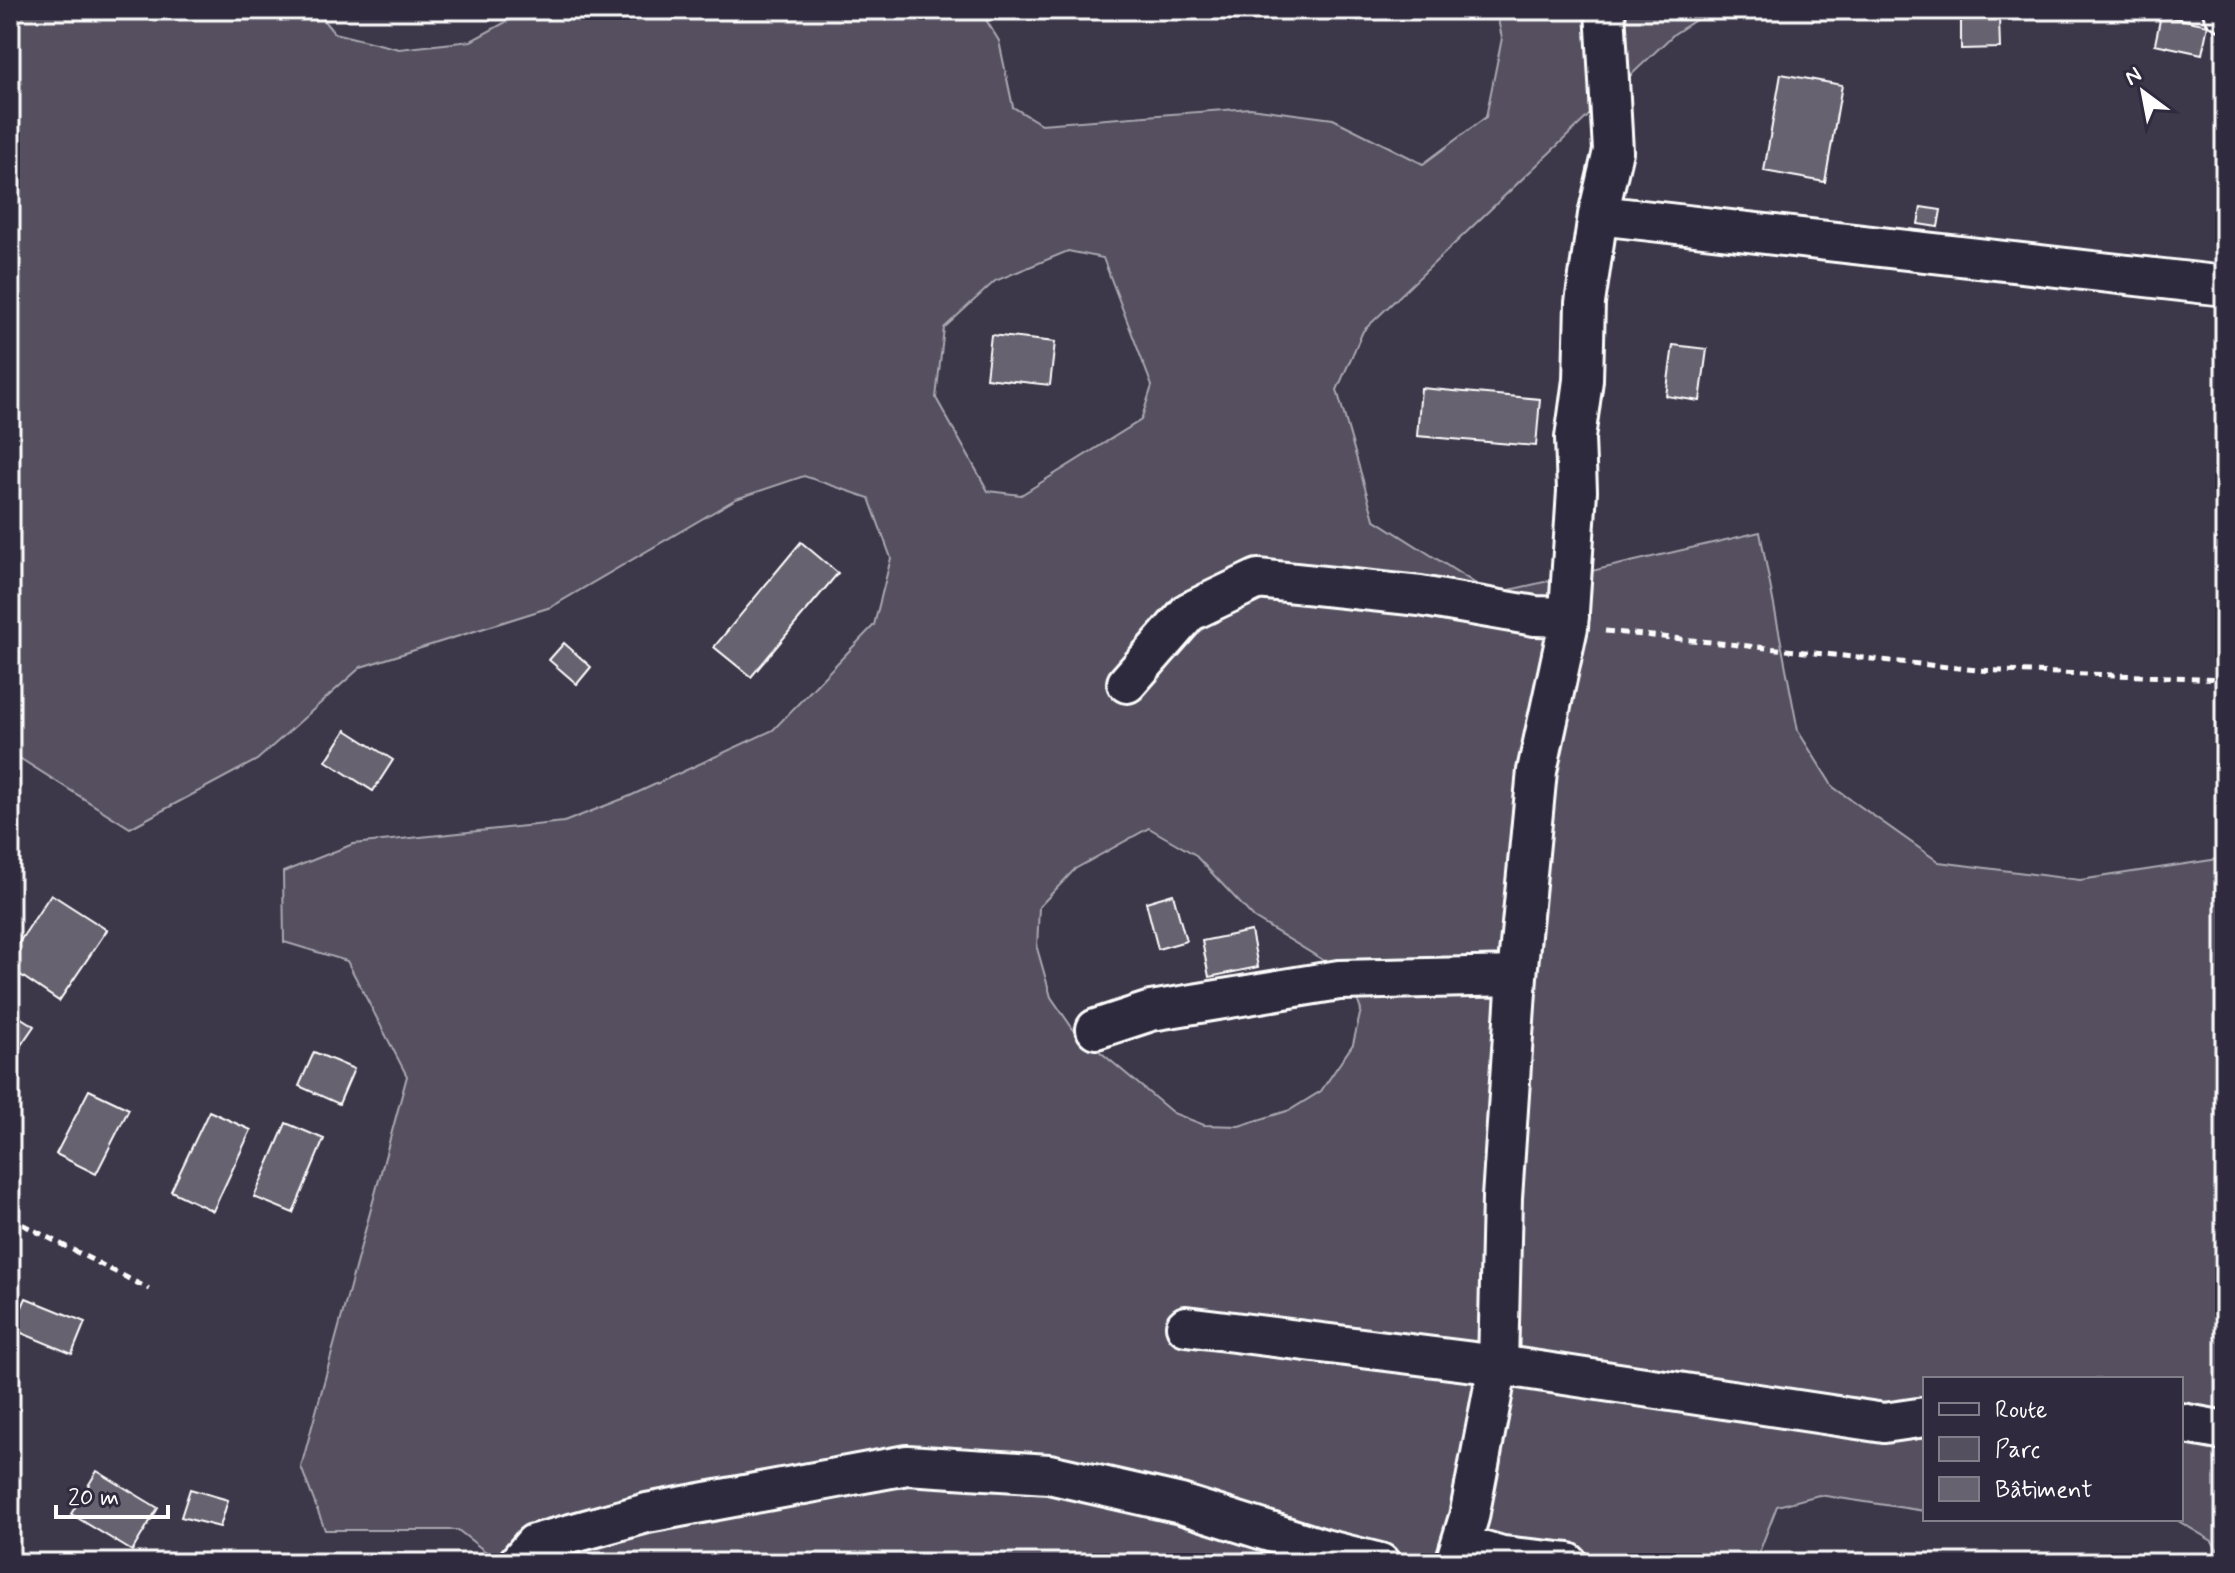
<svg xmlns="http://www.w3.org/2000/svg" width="2235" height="1573" font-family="Mynerve,sans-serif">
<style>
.green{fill:#555060;stroke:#aaa8b0;stroke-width:2;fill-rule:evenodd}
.building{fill:#666270;stroke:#fff;stroke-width:2}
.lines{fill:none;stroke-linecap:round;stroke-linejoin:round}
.minor-casing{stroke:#fff;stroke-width:44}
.path{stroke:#fff;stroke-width:5;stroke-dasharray:8 6;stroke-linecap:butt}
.minor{stroke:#2f2a3d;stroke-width:38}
</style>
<rect width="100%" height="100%" fill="#3c3749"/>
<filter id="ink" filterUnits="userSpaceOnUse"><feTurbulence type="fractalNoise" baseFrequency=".0125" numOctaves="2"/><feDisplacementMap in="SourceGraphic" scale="16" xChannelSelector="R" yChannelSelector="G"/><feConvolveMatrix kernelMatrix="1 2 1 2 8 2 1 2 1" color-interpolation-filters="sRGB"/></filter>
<g filter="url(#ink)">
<!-- green -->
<path class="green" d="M10,10H315L334,33L399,49L471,41L528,10H980L999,41L1013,107L1041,124L1250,108L1333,119L1423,164L1486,117L1502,38L1496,10H1711L1674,34L1363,331L1337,390L1374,519L1492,594L1760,532L1798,731L1833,787L1939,862L2080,880L2225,858V1563L2212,1541L2175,1519H2181V1379H1925V1511L1819,1495L1777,1506L1755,1563H500L458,1530H325L301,1467L407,1076L347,961L284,942L283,872L353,844L564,822L630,796L773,730L874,625L891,558L869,498L804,476L736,499L551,607L361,667L257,760L130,828L10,752ZM1068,251L1103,258L1152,386L1141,420L1021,495L988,491L936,398L944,328L995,281ZM1149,828L1194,854L1254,918L1331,965L1354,991L1361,1010L1353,1044L1321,1091L1290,1110L1239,1126L1204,1125L1173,1113L1073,1029L1051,997L1037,948L1039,907L1075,869Z"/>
<!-- building -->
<path class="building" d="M2161,15L2208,25L2202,54L2155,44Z
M1999,17L2000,48L1961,49V18Z
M1781,74L1842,85L1825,182L1764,171Z
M1921,207L1941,210L1938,227L1918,224Z
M991,335L1055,342L1050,385L986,378Z
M1673,345L1707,349L1700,401L1666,396Z
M1421,388L1540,399L1536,446L1417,436Z
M801,542L838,573L751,677L714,647Z
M564,643L591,667L577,684L549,660Z
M346,730L393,760L373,791L326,761Z
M51,894L107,930L59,1001L10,968V956Z
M1173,894L1186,941L1158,949L1146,902Z
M1251,931L1258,967L1209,977L1202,941Z
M10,1011L34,1026L10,1061Z
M314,1052L354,1069L339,1104L299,1086Z
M89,1090L129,1109L96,1174L56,1154Z
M209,1111L251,1130L213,1211L171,1191Z
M286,1123L324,1139L293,1213L254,1197Z
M26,1298L85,1322L72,1354L12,1329Z
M97,1471L158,1508L132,1551L71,1514Z
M190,1489L228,1500L220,1527L181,1517Z"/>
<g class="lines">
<defs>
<path id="minor" d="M2223,10L2225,11
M1598,215L2225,286
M1127,683L1189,612L1258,579L1420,596L1535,616L1569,617
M1096,1029L1151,1011L1339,980L1517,976
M1186,1326L1498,1365L1884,1423L1925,1417
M2181,1423L2225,1431
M1461,1544L1502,1556L1568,1563
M518,1563L534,1544L647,1513L907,1465L1049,1474L1181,1504L1324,1549L1380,1563
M1455,1563L1469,1517L1498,1365L1502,1198L1517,976L1537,771L1568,627L1577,491L1575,438L1583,380L1585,303L1598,215L1613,151L1605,10"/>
</defs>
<!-- minor casing -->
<use href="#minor" class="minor-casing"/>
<!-- path -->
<path class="path" d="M1605,631L1977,670L2225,679
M10,1218L149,1289"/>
<!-- minor -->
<use href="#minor" class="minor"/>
</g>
</g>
<!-- margin -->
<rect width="2235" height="1573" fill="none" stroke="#2f2a3d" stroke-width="40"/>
<rect x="20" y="20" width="2195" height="1533" fill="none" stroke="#fff" stroke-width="3" filter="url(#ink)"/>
<!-- legend -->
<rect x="1923" y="1377" width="260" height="144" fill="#2f2a3d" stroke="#827f8b" stroke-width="2"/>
<rect x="1939" y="1403" width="40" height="12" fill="#2f2a3d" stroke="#827f8b" stroke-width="2"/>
<text x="1995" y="1417" font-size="24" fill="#ffffff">Route</text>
<rect x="1939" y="1437" width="40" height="24" fill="#555060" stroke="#827f8b" stroke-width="2"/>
<text x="1995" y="1457" font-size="24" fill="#ffffff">Parc</text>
<rect x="1939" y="1477" width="40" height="24" fill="#666270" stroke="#827f8b" stroke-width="2"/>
<text x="1995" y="1497" font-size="24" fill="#ffffff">Bâtiment</text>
<!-- north arrow -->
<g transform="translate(2143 92) rotate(328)" stroke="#2f2a3d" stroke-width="6" paint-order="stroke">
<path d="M0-6L14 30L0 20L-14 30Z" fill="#ffffff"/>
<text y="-12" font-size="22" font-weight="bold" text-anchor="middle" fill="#ffffff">N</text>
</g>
<!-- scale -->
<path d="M56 1505v12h112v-12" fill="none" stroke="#ffffff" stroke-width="4"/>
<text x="68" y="1505" font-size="24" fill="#ffffff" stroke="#2f2a3d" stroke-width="6" paint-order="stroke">20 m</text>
</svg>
